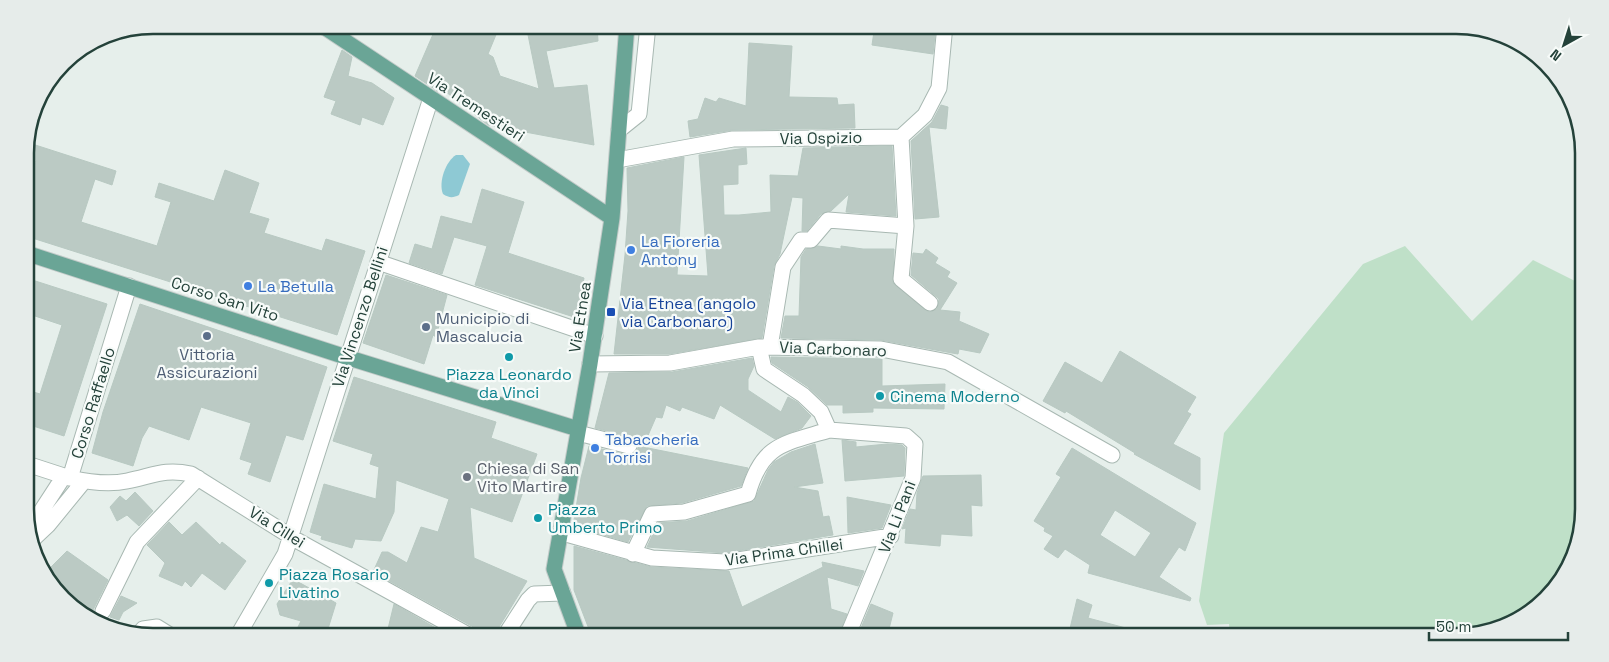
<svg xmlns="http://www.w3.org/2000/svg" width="1609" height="662" font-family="'Space Grotesk',sans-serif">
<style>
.green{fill:#bfe0c8}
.water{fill:#8ec9d4}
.building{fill:#bbcac4;stroke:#b8c9c2;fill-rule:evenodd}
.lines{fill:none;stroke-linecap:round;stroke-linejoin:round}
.minor-casing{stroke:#a8b8b2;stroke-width:17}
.major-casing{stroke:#c2cac8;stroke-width:17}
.minor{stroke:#fff;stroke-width:15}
.major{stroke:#6aa596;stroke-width:15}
.shop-dot{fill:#3f7fe0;stroke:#f7fbf9;stroke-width:2}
.transit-dot{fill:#1a4fb4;stroke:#f7fbf9;stroke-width:2}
.service-dot{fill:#5c6f8a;stroke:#f7fbf9;stroke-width:2}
.culture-dot{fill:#0f9aa8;stroke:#f7fbf9;stroke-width:2}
.worship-dot{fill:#6b7280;stroke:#f7fbf9;stroke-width:2}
.labels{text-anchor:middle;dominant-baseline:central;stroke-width:4.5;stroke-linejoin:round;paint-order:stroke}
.street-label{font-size:16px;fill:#24423a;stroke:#f7fbf9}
.shop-label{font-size:16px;fill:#366cbe;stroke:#f7fbf9;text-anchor:start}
.transit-label{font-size:16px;fill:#164399;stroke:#f7fbf9;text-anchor:start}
.service-label{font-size:16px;fill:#4e5e75;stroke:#f7fbf9;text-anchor:start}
.culture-label{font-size:16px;fill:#0d838f;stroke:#f7fbf9;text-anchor:start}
.worship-label{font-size:16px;fill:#5b616d;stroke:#f7fbf9;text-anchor:start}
.rim{fill:none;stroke:#24423a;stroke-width:2.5}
</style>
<rect width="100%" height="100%" fill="#e6efeb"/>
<!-- green -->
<path class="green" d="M1405,246L1472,321L1533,260L1583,285L1584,509L1577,551L1534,611L1464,637H1230L1229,624L1207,625L1199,601L1224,433L1363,264Z"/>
<!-- water -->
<path class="water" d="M456,155H463L470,164L459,195C453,198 449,198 443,194C438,182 446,161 456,155Z"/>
<!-- building -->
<path class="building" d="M437,25H500L488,54L493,57L500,76L539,89L526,25H597L598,41L546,51L554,88L587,85L594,145L488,125L441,88L439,92L415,76Z
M875,25H936L933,54L872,45Z
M749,43L792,46L789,97L837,98L838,105L854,104L855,128L733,130L690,137L688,121L698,119L705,98L716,102L719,98L746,106Z
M342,50L352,57L348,76L372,83L394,98L383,125L362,117L360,125L331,114L336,101L324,97Z
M941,105L948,107L946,129L929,127L939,217L915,219L911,141L932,122Z
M26,142L116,171L112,185L95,179L81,222L157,246L171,202L155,197L159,183L214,201L225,170L259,183L249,213L269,219L264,233L322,251L326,239L365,251L337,335L26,236V191L36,160L25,157Z
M892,146L896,216L846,212L849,194L831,211L821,214L807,231H802L803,198L792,197L780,254L774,266L762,338L669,354H614L625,255L628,211L627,168L684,157L677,275L708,276L699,155L746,148L747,164L738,165V184L723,185L724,215H739L771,212L770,175L798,176L803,148Z
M482,189L524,202L508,253L584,278L577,318L475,285L487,246L454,237L442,274L409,263L415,244L432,249L441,216L472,224Z
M818,246L841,249V246L863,249H894L893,283L929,312L937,309L939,299L911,275L913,253L923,254L926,249L938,258L935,263L950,272L947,277L957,283L940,310L960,312L959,321L989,334L980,353L959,349L958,354L952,353L881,340L781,338L785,316H799L801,257L806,249Z
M386,275L447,295L436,337L433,335L424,364L363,343Z
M26,278L107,304L64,436L27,424V390L40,394L62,325L26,313Z
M140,304L327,367L303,440L286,435L270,482L248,474L252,463L240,459L251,423L201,407L189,440L149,426L142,438L133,466L92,453L103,412Z
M1120,351L1196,397L1187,412L1191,414L1173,444L1200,458V490L1134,454L1135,453L1066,411L1065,413L1043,401L1065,362L1102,383Z
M771,357L882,359V386L945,384L944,409L873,408V412L843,413V405H827L808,387L772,363Z
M752,358L754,366L748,379V390L781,412L788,397L797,402L811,416L802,428L775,439L720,405L714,419L682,407L680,411L666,405L662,418L656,417L643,447L748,468L741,486L682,503L647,506L628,542L573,526L581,478L589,446L627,455L635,453L638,448V443L632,437L595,428L609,373L672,372Z
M354,377L496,422L491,438L537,454L512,522L470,507L474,558L527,581L493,637L481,636L477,629L373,572L382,552H388L407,563L421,527L438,532L449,499L396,480L394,512L381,541L355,539L352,548L321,539L322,536L310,532L324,484L376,499L379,467L370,464L373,454L333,441Z
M842,440L856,442V447L887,444L902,445L905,448L904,476L845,481Z
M815,444L823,483L794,487L818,491L823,517L829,516L833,535L725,553L647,547L658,523L687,521L754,501L768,470L774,462L791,452Z
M1072,448L1196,523L1185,551L1179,547L1159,577L1191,598L1190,601L1088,573L1090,565L1065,549L1058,558L1044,549L1053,536L1044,531L1045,528L1034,521L1061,477L1056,474ZM1115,510L1151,533L1135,557L1100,535Z
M981,475L982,506L971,505L972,536L941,534L940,546L905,543L906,528L902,529L910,509L916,510L917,493L923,476Z
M135,492L153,511L139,526L127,515L117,521L110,507L120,496L126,501Z
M847,497L891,505L882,528L848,533Z
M169,522L182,535L196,522L220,545L222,542L246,561L225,590L202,573L191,587L185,581L182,586L159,576L165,563L147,545Z
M574,546L651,567L729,571L742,607L823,567L822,562L864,571L858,586L827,577L831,609L847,614L838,637H592L574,590Z
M67,551L108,580L91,614L57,589L60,585L49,577L46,572Z
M293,579L336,603L327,632L319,628L314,637H293L301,621L280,615L277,604Z
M121,596L137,603L123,612L119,620L110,617Z
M1077,599L1092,605L1088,618L1141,632V637H1068Z
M394,604L448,635L447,637H386Z
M871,604L893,613L887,637H871L873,629L861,628Z"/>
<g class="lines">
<defs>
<path id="minor" d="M619,130L639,114L648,25
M617,160L733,139L901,137L925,115L939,88L945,25
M906,226L901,279L930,303
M378,262L595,336
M759,347L764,369L803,395L821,412L829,430L906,436L915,444L913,478L847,637
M770,347L783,267L801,240H811L828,220L906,226L901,137
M590,364L670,363L759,347L881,349L948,362L1112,455
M578,433L629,446
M27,464L70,478L129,286
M70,478C88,482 109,485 127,481C153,476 164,468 191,474L298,541L472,637
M559,532L652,558L725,562L891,536
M27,533L64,476
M31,541L48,525L84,481
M633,554L652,514L684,512L748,494C762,444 783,444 829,430
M103,611L137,542L198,478
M139,635L143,629L157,627L173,637
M237,637L285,554L431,98
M504,637L528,600L534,594L563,593"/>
<path id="major" d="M321,25L612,218
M26,253L346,357L578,429
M579,637L554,569L590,364L612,218L627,25"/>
</defs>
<!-- minor casing -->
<use href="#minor" class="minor-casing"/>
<!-- major casing -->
<use href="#major" class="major-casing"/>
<!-- minor -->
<use href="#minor" class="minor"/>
<!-- major -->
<use href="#major" class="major"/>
</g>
<!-- markers -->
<g class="shop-dot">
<circle cx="631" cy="250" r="5"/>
<circle cx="248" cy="286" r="5"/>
<circle cx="595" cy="448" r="5"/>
</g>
<rect class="transit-dot" x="606" y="307" width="10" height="10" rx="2.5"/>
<g class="service-dot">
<circle cx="426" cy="327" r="5"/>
<circle cx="207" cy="336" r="5"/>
</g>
<g class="culture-dot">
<circle cx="509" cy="357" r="5"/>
<circle cx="880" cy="396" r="5"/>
<circle cx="538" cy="518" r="5"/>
<circle cx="269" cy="583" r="5"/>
</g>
<circle class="worship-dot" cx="467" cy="477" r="5"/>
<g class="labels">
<!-- street labels -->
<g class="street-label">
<text transform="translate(476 107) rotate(33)">Via Tremestieri</text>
<text transform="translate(821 138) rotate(-1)">Via Ospizio</text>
<text transform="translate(225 299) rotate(18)">Corso San Vito</text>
<text transform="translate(360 317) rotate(-72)">Via Vincenzo Bellini</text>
<text transform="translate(580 317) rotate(-81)">Via Etnea</text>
<text transform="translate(833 349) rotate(2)">Via Carbonaro</text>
<text transform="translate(93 403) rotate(-73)">Corso Raffaello</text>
<text transform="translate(897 517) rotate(-69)">Via Li Pani</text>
<text transform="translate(277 527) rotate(32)">Via Cillei</text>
<text transform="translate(784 552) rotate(-8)">Via Prima Chillei</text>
</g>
<!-- shop labels -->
<g class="shop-label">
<text x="641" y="241">La Fioreria<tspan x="641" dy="18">Antony</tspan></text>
<text x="258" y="286">La Betulla</text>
<text x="605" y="439">Tabaccheria<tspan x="605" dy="18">Torrisi</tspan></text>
</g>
<!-- transit labels -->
<g class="transit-label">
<text x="621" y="303">Via Etnea (angolo<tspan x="621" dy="18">via Carbonaro)</tspan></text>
</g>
<!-- service labels -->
<g class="service-label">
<text x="436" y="318">Municipio di<tspan x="436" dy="18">Mascalucia</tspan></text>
<text x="207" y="354" text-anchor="middle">Vittoria<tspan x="207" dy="18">Assicurazioni</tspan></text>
</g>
<!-- culture labels -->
<g class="culture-label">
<text x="509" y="374" text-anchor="middle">Piazza Leonardo<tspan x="509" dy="18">da Vinci</tspan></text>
<text x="890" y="396">Cinema Moderno</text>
<text x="548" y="509">Piazza<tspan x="548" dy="18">Umberto Primo</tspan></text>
<text x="279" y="574">Piazza Rosario<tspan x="279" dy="18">Livatino</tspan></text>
</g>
<!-- worship labels -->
<g class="worship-label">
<text x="477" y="468">Chiesa di San<tspan x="477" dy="18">Vito Martire</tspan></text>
</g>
</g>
<!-- crop -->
<path d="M0 0H1609V662H0ZM153 34H1456A119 119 0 0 1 1575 153V509A119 119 0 0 1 1456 628H153A119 119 0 0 1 34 509V153A119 119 0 0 1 153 34Z" fill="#e6ecea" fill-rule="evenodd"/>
<path class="rim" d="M153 34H1456A119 119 0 0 1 1575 153V509A119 119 0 0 1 1456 628H153A119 119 0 0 1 34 509V153A119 119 0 0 1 153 34Z"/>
<!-- north arrow -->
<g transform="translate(1564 45) rotate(219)" stroke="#f7fbf9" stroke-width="4" paint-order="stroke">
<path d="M0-4L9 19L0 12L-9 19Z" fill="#24423a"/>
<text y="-8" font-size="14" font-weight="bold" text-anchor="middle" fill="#24423a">N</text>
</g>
<!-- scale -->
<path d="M1429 632v8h139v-8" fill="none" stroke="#24423a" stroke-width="2.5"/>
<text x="1436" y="632" font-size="15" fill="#24423a" stroke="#f7fbf9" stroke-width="4" paint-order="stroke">50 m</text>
</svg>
